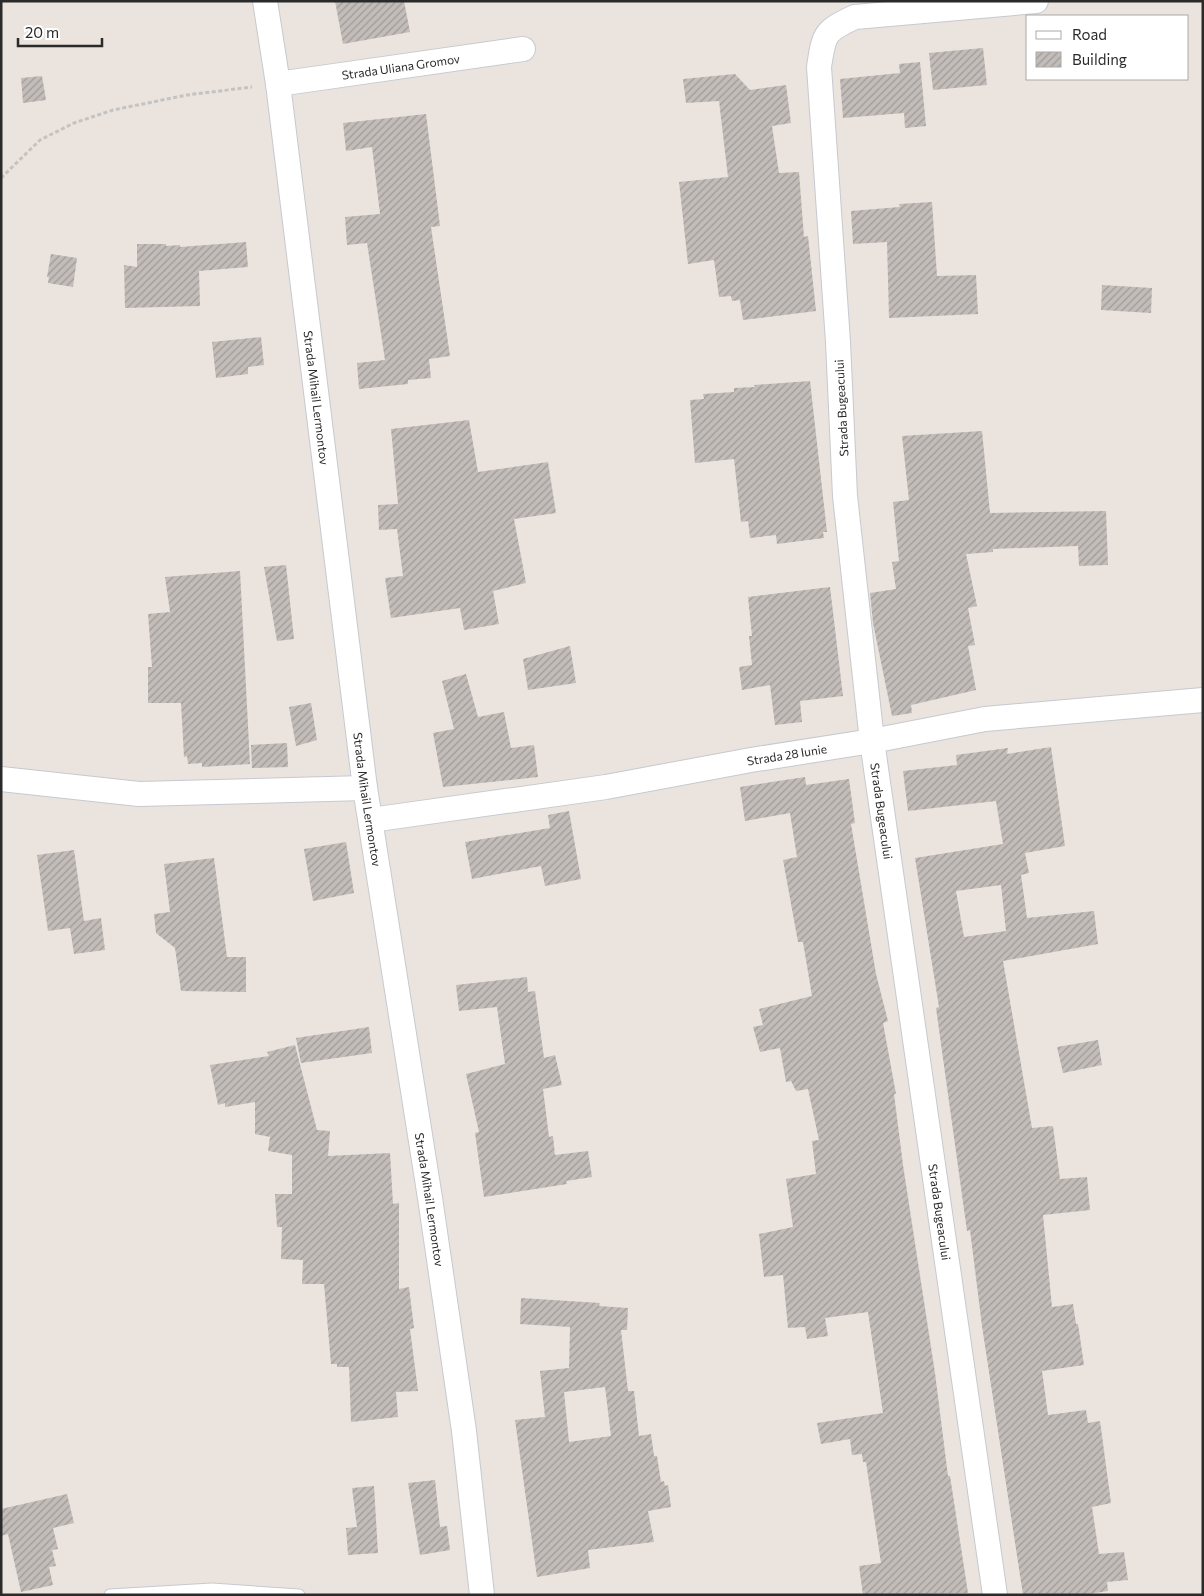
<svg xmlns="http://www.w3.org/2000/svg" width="1204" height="1596" font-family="Commissioner,sans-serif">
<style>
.building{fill:url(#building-hatch);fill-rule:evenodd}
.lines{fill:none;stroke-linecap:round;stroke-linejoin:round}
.lane-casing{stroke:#c5cad2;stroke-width:13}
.street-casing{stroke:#c5cad2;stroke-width:26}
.path{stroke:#c3c3c3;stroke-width:3;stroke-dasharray:4 2.5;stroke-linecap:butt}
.lane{stroke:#fff;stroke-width:11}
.street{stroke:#fff;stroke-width:24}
.labels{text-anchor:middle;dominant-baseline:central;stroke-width:4;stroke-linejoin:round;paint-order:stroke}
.street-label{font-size:12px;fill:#2a2a2a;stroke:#fff}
</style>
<defs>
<pattern id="building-hatch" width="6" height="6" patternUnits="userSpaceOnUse" patternTransform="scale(1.25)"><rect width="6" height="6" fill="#c3bdba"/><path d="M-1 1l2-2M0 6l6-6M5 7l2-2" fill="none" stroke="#9f9a97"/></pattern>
</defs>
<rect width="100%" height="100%" fill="#ebe3dd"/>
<!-- building -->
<path class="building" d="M335,1H404L410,32L343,44Z
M983,48L987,85L933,90L929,53Z
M920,62L926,126L905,128L904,113L843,118L840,79L900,73L899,64Z
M735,74L750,90L786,85L791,123L772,126L779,173L799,172L804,237L808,236L816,311L743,320L740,300L732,301L731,296L719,297L714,260L688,264L679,182L728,177L719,101L686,103L683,79Z
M42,76L46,100L23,103L21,78Z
M426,114L440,226L431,227L450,356L429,359L431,378L408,380V384L359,389L357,363L385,360L367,243L347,245L345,217L380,214L372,147L346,151L343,123Z
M932,202L937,276L976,275L978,314L889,318L887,242L853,244L851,211L900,207L899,204Z
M246,242L248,267L199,271L200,306L125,308L124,265L137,267V244H166V246L180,245V247Z
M51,254L77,258L73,287L48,283L49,277H47Z
M1102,285L1152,288L1151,313L1101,310Z
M261,337L264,365L248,367V374L216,378L212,342Z
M810,381L827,532H823L824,538L777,544L776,535L750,538L748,521L741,522L734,459L695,463L690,400L704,399L703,394L734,392V388L755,387L754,385Z
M469,420L478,472L548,462L556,513L514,519L526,583L493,591L499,624L464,630L460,608L391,618L385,578L403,576L397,529L379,530L378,505L398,504L391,429Z
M982,431L990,513L1106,511L1108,565L1079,566L1078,546L993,549V552L966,554L977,606L968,608L975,645L968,646L976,690L911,705L912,713L892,716L873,623L870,593L896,589L892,562L899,561L893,502L909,500L902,436Z
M286,565L294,639L277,641L264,567Z
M240,571L250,764L202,767V763L188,764L187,756L184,757L181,703H148V667H152L148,614L170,612L165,577Z
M830,587L843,696L800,701L802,722L775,725L770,685L742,690L739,667L752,665L749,636H752L748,597Z
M570,646L576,683L528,690L523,659Z
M466,674L478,717L504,712L511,748L534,745L538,777L443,787L433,733L454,729L442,681Z
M311,703L317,740L296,746L289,707Z
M287,743L288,767L252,768L251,745Z
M1051,747L1065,846L1025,853L1029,873L1021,875L1027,918L1094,911L1098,944L1003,961L1032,1128L1053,1126L1060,1179L1087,1177L1090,1210L1043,1215L1052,1307L1073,1304L1076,1324H1078L1084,1365L1042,1371L1048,1415L1086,1410L1088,1423L1100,1421L1111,1503L1092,1507L1099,1554L1124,1552L1128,1580L1107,1582L1108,1591L1082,1595H1023L982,1326L970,1230L967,1231L936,1008L939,1007L915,858L1003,844L996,801L908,811L903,771L957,765L956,755L1008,748L1007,754ZM1001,885L1006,931L964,937L956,891Z
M805,777L806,785L849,779L855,823L851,824L876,974L888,1021L883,1023L896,1094H894L903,1165L935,1373L948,1476H950L968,1593L863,1595L859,1566L881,1563L866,1462H863L862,1454L852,1455L850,1439L821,1444L817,1423L883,1413L868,1312L825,1318L828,1336L807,1339L805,1327L788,1328L783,1275L764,1277L759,1234L793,1227L786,1179L816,1174L812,1141L819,1140L808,1089L796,1091L791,1081L786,1082L780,1048L760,1052L753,1027L763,1025L759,1009L812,996L803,942H798L783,860L797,857L790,813L745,821L740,787Z
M569,811L581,879L545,886L541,866L472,879L465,842L550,828L548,815Z
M346,842L354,893L313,901L304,849Z
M74,850L84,921L101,918L105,950L74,954L70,928L48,931L37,855Z
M214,858L227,957H246V992L181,991L175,948L156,933L154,914L170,912L164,864Z
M527,977L528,992L535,991L544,1058L555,1055L562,1085L543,1089L549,1137L553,1136L555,1155L588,1151L592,1177L566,1181L567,1184L484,1197L475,1133L479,1132L466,1074L505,1064L497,1007L459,1011L456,985Z
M369,1027L372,1053L301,1063L296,1038Z
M1098,1040L1102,1065L1063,1073L1057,1047Z
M295,1045L317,1130L330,1131L328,1156L390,1153L393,1204L399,1203V1289L409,1287L414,1328L410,1329L418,1391L396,1392L398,1417L351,1422L349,1367H337V1364H331L324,1284H302L303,1260L281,1259L282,1227H277L275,1194H292V1155L268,1151L270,1137L255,1134V1102L225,1107V1103L218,1105L210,1065L269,1056L267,1052Z
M521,1298L600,1303L599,1306L628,1308L627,1330H621L628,1391H634L639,1436L651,1434L654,1456H657L661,1482L664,1481L665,1486L668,1485L671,1507L648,1511L654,1542L588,1550L590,1568L537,1577L515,1420L545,1417L540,1371L569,1368L570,1327L520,1324ZM605,1387L611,1436L569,1442L564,1392Z
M435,1480L440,1527L447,1526L450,1550L420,1555L408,1483Z
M374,1486L378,1553L348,1555L346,1528L357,1527L352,1488Z
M67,1494L74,1523L53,1528L58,1549L52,1550L56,1566L49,1567L53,1585L21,1592L8,1534L1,1536V1509Z"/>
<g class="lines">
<defs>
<path id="lane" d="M110,1595L212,1589L299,1595"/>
<g id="street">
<path id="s1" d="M265,1L278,84L365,788L430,1198L464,1431L482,1595"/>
<path id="s2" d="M278,84L523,49"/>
<path d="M1,779L139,794L365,788"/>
<path id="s3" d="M371,820L606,787L751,760L872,741L985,719L1203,700"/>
<path d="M995,1595L872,741L845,496L838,342L819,67C824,34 824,31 855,17L1036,1"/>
</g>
</defs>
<!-- lane casing -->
<use href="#lane" class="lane-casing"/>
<!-- street casing -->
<use href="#street" class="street-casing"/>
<!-- path -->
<path class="path" d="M1,178L40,140L74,123L113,110L187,95L252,87"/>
<!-- lane -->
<use href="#lane" class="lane"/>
<!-- street -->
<use href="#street" class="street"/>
</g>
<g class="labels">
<!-- street labels -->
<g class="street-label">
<text stroke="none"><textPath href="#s2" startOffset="124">Strada Uliana Gromov</textPath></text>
<text stroke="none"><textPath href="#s1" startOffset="400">Strada Mihail Lermontov</textPath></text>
<text transform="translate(841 408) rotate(-93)">Strada Bugeacului</text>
<text stroke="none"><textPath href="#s3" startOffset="421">Strada 28 Iunie</textPath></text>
<text stroke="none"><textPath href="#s1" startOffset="805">Strada Mihail Lermontov</textPath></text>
<text transform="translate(882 811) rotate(82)">Strada Bugeacului</text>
<text stroke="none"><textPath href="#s1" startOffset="1210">Strada Mihail Lermontov</textPath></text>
<text transform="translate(940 1212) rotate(82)">Strada Bugeacului</text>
</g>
</g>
<!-- border -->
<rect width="1204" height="1596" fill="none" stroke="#2a2a2a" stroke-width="5"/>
<!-- legend -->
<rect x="1026" y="15" width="162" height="65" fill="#ffffff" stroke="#aaaaaa"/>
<rect x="1036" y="31" width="25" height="8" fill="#ffffff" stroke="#aaaaaa"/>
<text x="1072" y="40" font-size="15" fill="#2a2a2a">Road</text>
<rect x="1036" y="52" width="25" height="15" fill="url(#building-hatch)" stroke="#aaaaaa"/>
<text x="1072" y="65" font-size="15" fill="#2a2a2a">Building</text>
<!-- scale -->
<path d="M18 38v8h84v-8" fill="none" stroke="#2a2a2a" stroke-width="2.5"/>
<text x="25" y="38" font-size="15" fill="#2a2a2a" stroke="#ffffff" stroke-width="4" paint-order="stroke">20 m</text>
</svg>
